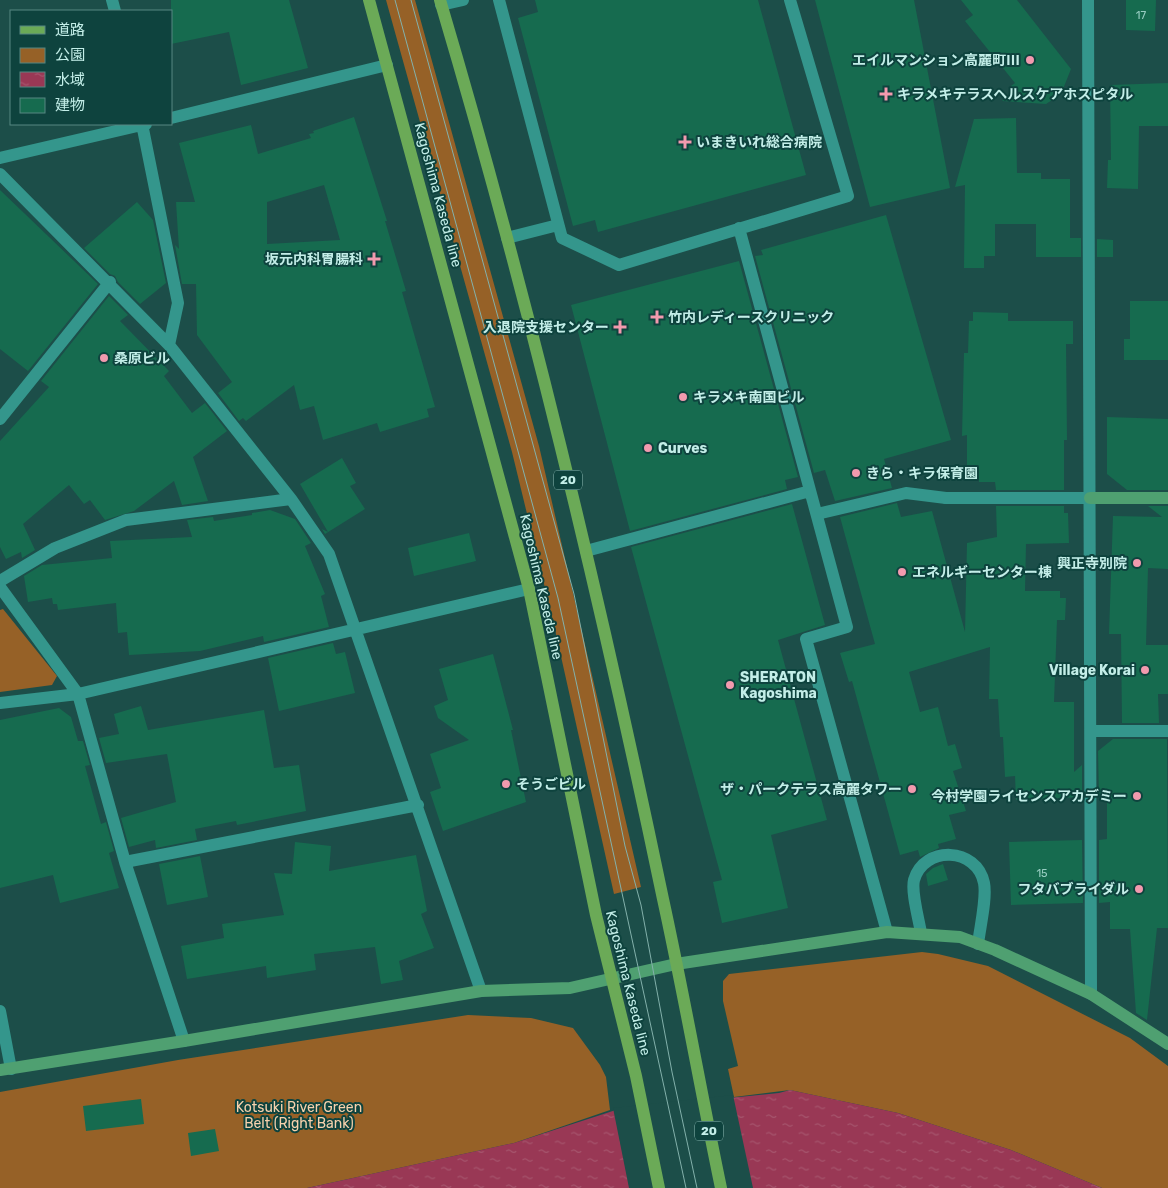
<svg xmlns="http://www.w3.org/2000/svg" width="1168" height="1188" font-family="Rubik,'Noto Sans JP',sans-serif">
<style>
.green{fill:#966127}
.water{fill:url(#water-ripples)}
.pier{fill:#1c4e49}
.building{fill:#166b4f;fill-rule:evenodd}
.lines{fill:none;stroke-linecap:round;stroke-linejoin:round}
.lane{stroke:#34968c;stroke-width:12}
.street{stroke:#34968c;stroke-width:12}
.secondary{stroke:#4fa071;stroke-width:12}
.primary{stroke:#6baa57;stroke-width:12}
.tram{stroke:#83b1ab;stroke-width:1}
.poi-dot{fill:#f29aae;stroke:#0e433e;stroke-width:2}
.labels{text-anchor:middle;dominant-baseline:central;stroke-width:4;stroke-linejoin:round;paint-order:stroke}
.number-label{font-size:11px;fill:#98cdc2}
.shield{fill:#0e433e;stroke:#8dbbb5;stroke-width:1}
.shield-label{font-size:12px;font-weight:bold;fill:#c3eee8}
.poi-label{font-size:14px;font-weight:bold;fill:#c3eee8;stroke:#0e433e;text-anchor:start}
.street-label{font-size:14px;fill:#c3eee8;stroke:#0e433e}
.park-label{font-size:14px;fill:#f7d1ac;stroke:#0e433e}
</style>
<defs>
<pattern id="water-ripples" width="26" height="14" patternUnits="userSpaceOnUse" patternTransform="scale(1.25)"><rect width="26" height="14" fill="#993855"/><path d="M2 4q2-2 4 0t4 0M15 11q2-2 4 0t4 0" fill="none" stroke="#a6556d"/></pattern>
</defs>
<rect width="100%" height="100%" fill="#1c4e49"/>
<!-- green -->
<path class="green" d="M386,0H415L539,446L641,887L614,894L554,625L512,452Z
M3,609L57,676L52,685L0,692V610Z
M922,952L938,954L988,966L1130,1038L1168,1066V1188H1102L1011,1150L898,1113L790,1090L734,1097L728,1069L738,1066L723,1001V981L729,974Z
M468,1015L531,1018L573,1028L600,1065L606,1077L610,1110L514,1143L307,1188H0V1092L178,1060Z"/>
<!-- water -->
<path class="water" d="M790,1090L898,1113L1011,1150L1102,1188H307L514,1143L619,1109L779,1093Z"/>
<!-- pier -->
<path class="pier" d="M733,1095L753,1188H629L613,1108Z"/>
<!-- building -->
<path class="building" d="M171,0H289L308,68L241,85L229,32L171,44Z
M535,0H758L806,175L598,232L595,220L573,226L518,18L538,12Z
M815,0H914L950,188L870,207Z
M961,0H1017L1071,69L1061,94L1046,104L1002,101L1015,91L1011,86L1015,83L965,21L973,15Z
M1126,0H1156L1155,31L1126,30Z
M1168,83V126H1139L1138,189L1107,188L1108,160H1111L1110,85Z
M354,117L387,221H385L406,291L402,292L435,407L427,409L429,417L380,432L377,423L323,440L314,406L300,410L294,385L246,421L243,418L239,421L218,393L232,382L197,335L196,284H182L175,245L179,249L176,202H195L179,143L251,125L258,154L311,138L309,134L314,133L313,131ZM324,185L340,240L267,244V202Z
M1016,118L1017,173H1041V179H1070V238H1081V257H1036V224H995V256H984V268H964L965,185L955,187L974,119Z
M0,190L98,284L28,371L0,349Z
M137,202L153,220L166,283L140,304L118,282L115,276L110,274L84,248Z
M886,215L951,440L884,459L892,488L835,501L825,470L814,473L755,256L763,255L761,250Z
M1097,239L1113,240V257H1097Z
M739,261L798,477L785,480L787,489L630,531L571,305Z
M109,296L128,315L120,321L169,371L164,376L192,413L205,403L227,431L193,457L208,501L182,505L174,481L134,511L105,520L90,500L84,504L69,485L23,524L35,550L22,558L21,552L6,559L0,547V441L49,387L41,381Z
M1130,301H1168V360H1124V339H1130Z
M973,312L1008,313V321H1073V344H1066L1067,440H1064V490H996L995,482H979V478L967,479V435L962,436L964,353H968L969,321H973Z
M1107,417L1168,419V490H1127L1107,474Z
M342,458L356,483L350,486L365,509L325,534L322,529L328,532L300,484Z
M897,503L901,517L932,511L965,632L967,543L997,537L996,506H1064V513H1068L1069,543L1026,544L1025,591H1060V598H1066L1065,620H1057L1054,702H1074V772L1082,765V797L1016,800L1015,776L1005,777L1003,737H1000L998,699H989L990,647L909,672L920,712L938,707L948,746L955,744L962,768L953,771L966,811L949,815L956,839L938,844L939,848L920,857L918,850L900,855L852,681L849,682L840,653L875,644L840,517Z
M792,504L825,625L778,640L827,820L771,835L788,908L722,923L713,882L722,880L631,547Z
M1148,506H1168V569L1148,568L1146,645H1168V694H1158L1159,723H1122L1121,634H1109L1113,516L1162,517Z
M270,510L295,519L311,543L305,546L325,594L321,596L329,627L264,642L263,636L200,651L129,655L127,632L118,633L116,603L58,610L57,604H53L52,598L28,602L24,576L42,565L112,558L110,541L192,537L187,520L213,517L214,521L252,515V513Z
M469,533L476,561L414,576L408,548Z
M333,643L336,654L345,652L355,693L279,711L268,658Z
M493,654L513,730H511L526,802L443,831L430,792L441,788L430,754L469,740L438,718L434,706L448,700L439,669Z
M141,706L148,730L264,710L274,768L299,765L306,811L237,825L236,821L195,829L197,840L156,848L155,840L129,847L121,818L176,802L167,754L106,763L99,738L119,734L114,714Z
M59,708L71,717L78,741H83L90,765L85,766L101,824L106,822L114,851L109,853L119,888L60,903L53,875L0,888V720Z
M1113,739H1167L1168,928H1157L1147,1020L1136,1013L1130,929H1110V902L1099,903V840L1107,839V796H1099L1098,751Z
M1082,840L1083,903L1011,905L1009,842Z
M295,842L331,846L329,871L416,855L427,911L421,914L434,948L399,961L403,980L381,984L375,947L314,954L316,970L267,978L266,966L187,979L181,946L224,938L222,924L284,915L274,873L292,874Z
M200,856L208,897L167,905L159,864Z
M943,864L948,880L928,886L926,874L933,868Z
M141,1099L144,1124L86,1131L83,1106Z
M215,1129L219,1151L191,1156L188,1133Z"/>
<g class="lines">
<!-- lane -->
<path class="lane" d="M499,0L562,238L619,265L848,196L790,0
M441,5L463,0
M739,228L847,627L806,639L887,932
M507,238L558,225
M817,514L906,493L946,498
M586,551L810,491
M921,933C919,920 911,892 914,880C924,845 977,847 984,883C987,898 980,927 978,944"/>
<!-- street -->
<path class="street" d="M112,0L115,11
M1088,0L1091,994
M171,118L387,65
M142,124L178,303L169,345
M0,158L146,124
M0,174L169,345L291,499L329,554L481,991
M0,419L110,282
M946,498H1090
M0,581L55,548L126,520L291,499
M0,587L78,694L125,862L184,1041
M0,703L78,694L529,589
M1091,731H1168
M125,862L418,805
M0,1011L11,1069"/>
<!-- secondary -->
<path class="secondary" d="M1090,498H1168
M0,1070L184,1041L481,991L570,988L676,964L887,932L960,937L995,950L1091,994L1168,1044"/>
<!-- primary -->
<path class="primary" d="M369,0L529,589L596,915L636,1076L659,1188
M440,0C528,296 600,597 663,899C684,995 701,1092 721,1188"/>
<!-- tram -->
<path class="tram" d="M395,0L558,598L686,1188
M411,0L574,594L625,846L641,905L672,1072L697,1188"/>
</g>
<!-- markers -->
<g class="poi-dot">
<circle cx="1030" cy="60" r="5"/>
<path d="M883.5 86.5h5v5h5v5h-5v5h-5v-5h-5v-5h5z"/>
<path d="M682.5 134.5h5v5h5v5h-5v5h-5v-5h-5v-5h5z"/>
<path d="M371.5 251.5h5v5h5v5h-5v5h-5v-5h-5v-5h5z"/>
<path d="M654.5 309.5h5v5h5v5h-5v5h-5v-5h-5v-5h5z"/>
<path d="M617.5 319.5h5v5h5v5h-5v5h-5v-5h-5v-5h5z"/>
<circle cx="104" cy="358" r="5"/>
<circle cx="683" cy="397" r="5"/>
<circle cx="648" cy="448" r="5"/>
<circle cx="856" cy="473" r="5"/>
<circle cx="1137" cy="563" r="5"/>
<circle cx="902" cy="572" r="5"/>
<circle cx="1145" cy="670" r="5"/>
<circle cx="730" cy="685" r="5"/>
<circle cx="506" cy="784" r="5"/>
<circle cx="912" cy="789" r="5"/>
<circle cx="1137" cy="796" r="5"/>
<circle cx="1139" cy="889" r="5"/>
</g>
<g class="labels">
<!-- number labels -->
<g class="number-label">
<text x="1141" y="15">17</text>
<text x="1042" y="873">15</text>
</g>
<!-- shield labels -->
<g class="shield">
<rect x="554" y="470.5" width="28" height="19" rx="4"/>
<rect x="695" y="1121.5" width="28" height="19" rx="4"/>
</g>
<g class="shield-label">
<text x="568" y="480">20</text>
<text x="709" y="1131">20</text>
</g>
<!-- poi labels -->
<g class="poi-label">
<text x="1020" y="60" text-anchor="end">エイルマンション高麗町Ⅲ</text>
<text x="897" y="94">キラメキテラスヘルスケアホスピタル</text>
<text x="696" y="142">いまきいれ総合病院</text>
<text x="363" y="259" text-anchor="end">坂元内科胃腸科</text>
<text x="668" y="317">竹内レディースクリニック</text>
<text x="609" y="327" text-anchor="end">入退院支援センター</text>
<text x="114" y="358">桑原ビル</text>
<text x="693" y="397">キラメキ南国ビル</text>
<text x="658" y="448">Curves</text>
<text x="866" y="473">きら・キラ保育園</text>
<text x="1127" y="563" text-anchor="end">興正寺別院</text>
<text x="912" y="572">エネルギーセンター棟</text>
<text x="1135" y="670" text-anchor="end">Village Korai</text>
<text x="740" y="677">SHERATON<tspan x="740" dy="16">Kagoshima</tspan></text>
<text x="516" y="784">そうごビル</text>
<text x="902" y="789" text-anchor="end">ザ・パークテラス高麗タワー</text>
<text x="1127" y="796" text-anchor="end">今村学園ライセンスアカデミー</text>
<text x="1129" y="889" text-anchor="end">フタバブライダル</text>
</g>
<!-- street labels -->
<g class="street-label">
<text transform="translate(438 195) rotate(75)">Kagoshima Kaseda line</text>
<text transform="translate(541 587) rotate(77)">Kagoshima Kaseda line</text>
<text transform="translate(628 983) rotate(76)">Kagoshima Kaseda line</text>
</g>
<!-- park labels -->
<g class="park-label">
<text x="299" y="1107">Kotsuki River Green<tspan x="299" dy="16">Belt (Right Bank)</tspan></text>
</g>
</g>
<!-- legend -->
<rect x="10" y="10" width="162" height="115" fill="#0e433e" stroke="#568782"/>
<rect x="20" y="26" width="25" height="8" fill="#6baa57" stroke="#568782"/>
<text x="55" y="35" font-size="15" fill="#c3eee8">道路</text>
<rect x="20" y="48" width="25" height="15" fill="#966127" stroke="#568782"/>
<text x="55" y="60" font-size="15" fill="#c3eee8">公園</text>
<rect x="20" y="72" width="25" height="15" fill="url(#water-ripples)" stroke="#568782"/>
<text x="55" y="85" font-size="15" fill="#c3eee8">水域</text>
<rect x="20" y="98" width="25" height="15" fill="#166b4f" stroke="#568782"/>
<text x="55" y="110" font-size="15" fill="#c3eee8">建物</text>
</svg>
